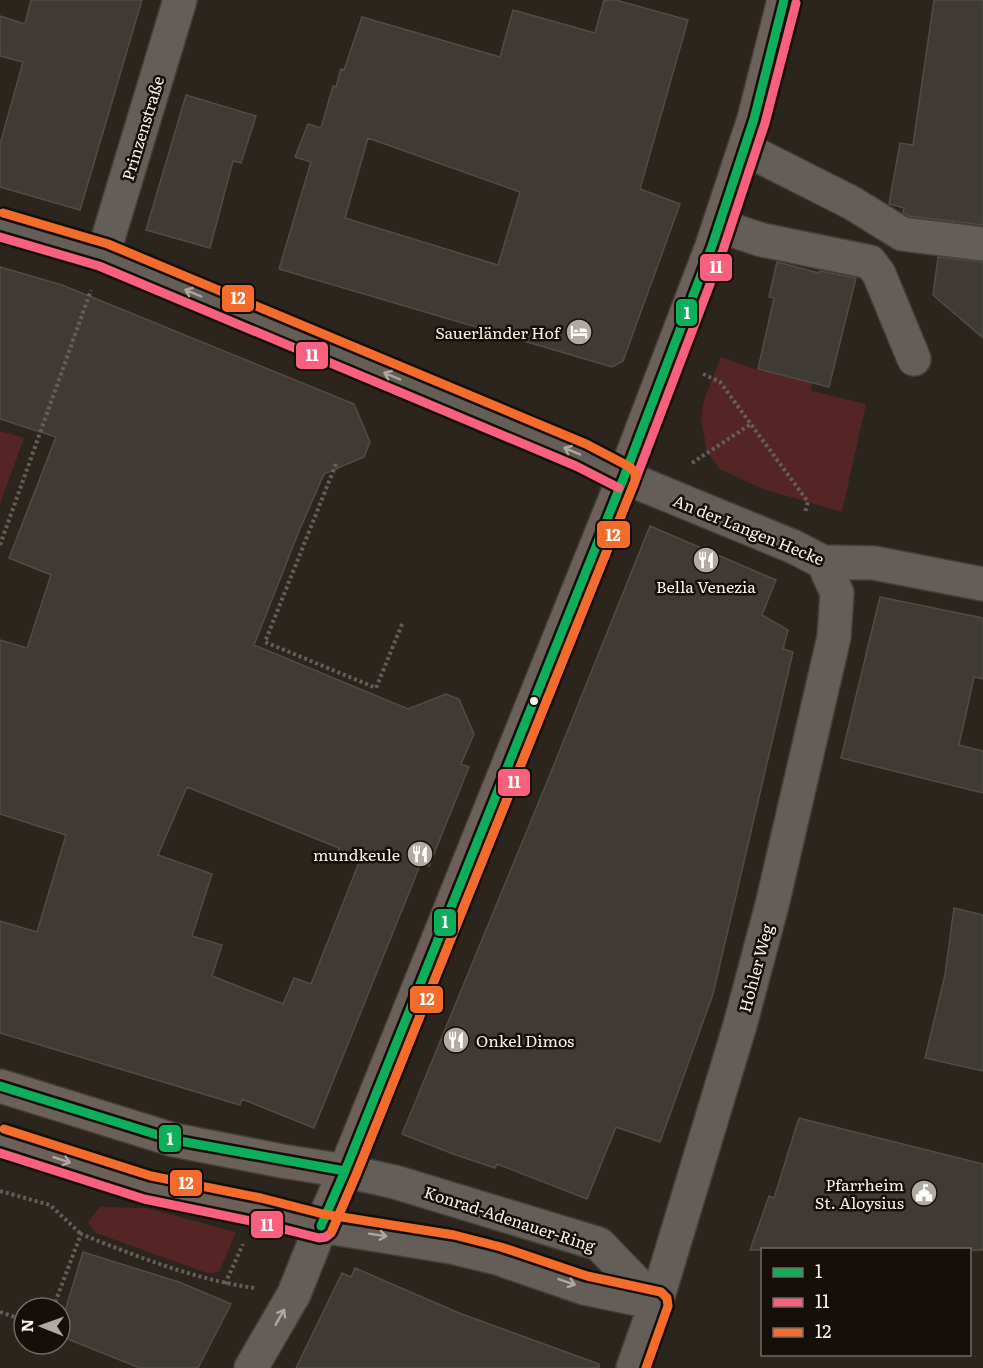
<svg xmlns="http://www.w3.org/2000/svg" width="983" height="1368" font-family="Literata,serif">
<style>
.green{fill:#552525}
.building{fill:#3f3b34;stroke:#504c45;stroke-width:1.5;fill-rule:evenodd}
.lines{fill:none;stroke-linecap:round;stroke-linejoin:round}
.minor-casing{stroke:#453f3a;stroke-width:36}
.major-casing{stroke:#453f3a;stroke-width:36}
.path{stroke:#635e5a;stroke-width:4;stroke-dasharray:3 3;stroke-linecap:butt}
.minor{stroke:#645e59;stroke-width:33}
.major{stroke:#6c615a;stroke-width:33}
.bus-1-casing{stroke:#150f0a;stroke-width:14}
.bus-2-casing{stroke:#150f0a;stroke-width:14}
.bus-3-casing{stroke:#150f0a;stroke-width:14}
.bus-1{stroke:#0daf5c;stroke-width:9}
.bus-2{stroke:#f8607d;stroke-width:9}
.bus-3{stroke:#f36c2b;stroke-width:9}
.oneway{stroke:#afa8a1}
.oneway2{stroke:#b3a9a2}
.bus-dot{fill:#faf1e9;stroke:#150f0a;stroke-width:2}
.labels{text-anchor:middle;dominant-baseline:central;stroke-width:5;stroke-linejoin:round;paint-order:stroke}
.street-label{font-size:16px;fill:#faf1e9;stroke:#150f0a}
.poi-label{font-size:16px;fill:#faf1e9;stroke:#150f0a;text-anchor:end}
.line-badge{stroke:#150f0a;stroke-width:2}
.badge-label{font-size:16px;text-anchor:middle;font-weight:bold;fill:#fff}
</style>
<rect width="100%" height="100%" fill="#2b251e"/>
<!-- green -->
<path class="green" d="M721,357L755,369L812,383L811,391L866,404L842,512L763,489L720,469L707,452L701,418L704,400Z
M0,431L24,438L0,504Z
M100,1207L146,1208L236,1232L219,1272L207,1273L96,1233L88,1222Z"/>
<!-- building -->
<path class="building" d="M31,0H142L80,210L0,187V144L23,62L0,56V16L25,24Z
M604,0H616L688,20L640,189L680,204L623,361L612,367L279,269L311,162L295,157L308,124L321,128L333,86L336,87L341,69L344,70L362,17L500,57L513,10L595,33ZM368,138L520,192L498,265L345,218Z
M934,0H983V225L908,216L903,213L904,208L889,204L900,143L913,145Z
M186,95L256,116L241,163L233,161L210,248L146,230Z
M938,257L983,262V338L933,295Z
M777,262L819,273L820,271L856,278L829,387L758,369L774,298L769,297Z
M0,267L62,285L354,404L370,442L364,457L324,474L299,531L254,645L408,709L446,694L459,699L474,734L461,764L469,767L429,866L421,863L314,1128L242,1099L240,1105L0,1033V921L37,932L66,835L0,814V640L27,648L51,575L9,558L56,437L0,419ZM187,787L339,848L338,851L360,860L311,984L294,978L283,1004L212,976L222,945L192,936L212,874L158,855Z
M650,526L776,580L762,615L788,630L783,649L793,652L713,994L660,1142L616,1127L587,1199L497,1164L495,1168L456,1155L402,1134L547,782Z
M880,597L983,618V679L974,677L959,745L983,751V793L841,758Z
M954,908L983,915V1071L925,1058L945,975Z
M799,1118L983,1164V1250H750L769,1196L774,1198Z
M83,1252L179,1282L231,1304L198,1368H140L60,1336V1327Z
M355,1268L459,1313L599,1364V1368H296L342,1273L351,1277Z"/>
<g class="lines">
<defs>
<path id="minor" d="M745,149L852,203L902,234L983,244
M0,225L103,255L581,455L624,477L794,547L823,562L874,563L983,584
M720,226L762,240L870,262L879,274L914,359
M103,255L180,0
M345,1171L395,1182L599,1244L656,1303
M251,1368L294,1294L321,1226L451,1247L497,1258L584,1288L656,1303
M633,1368L656,1303L740,1025L772,905L834,637L837,593L823,562"/>
<path id="major" d="M0,1086L174,1140L282,1161L345,1171
M0,1140L148,1188L259,1210L321,1226L345,1171L624,477L712,246L754,119L784,0"/>
</defs>
<!-- minor casing -->
<use href="#minor" class="minor-casing"/>
<!-- major casing -->
<use href="#major" class="major-casing"/>
<!-- path -->
<path class="path" d="M703,374L720,382L808,502L805,512
M692,463L751,424
M336,464L265,642L376,688L402,624
M0,545L91,290
M0,1191L50,1205L81,1234
M225,1284L243,1244
M53,1308L81,1234C138,1257 194,1279 254,1288
M0,1312L24,1320"/>
<!-- minor -->
<use href="#minor" class="minor"/>
<!-- major -->
<use href="#major" class="major"/>
<defs>
<path id="bus-1" d="M0,1086L174,1140L345,1171
M321,1226L345,1171L624,477L712,246L754,119L784,0"/>
<path id="bus-2" d="M0,237L99,266L576,466L619,488
M0,1153L144,1199L256,1222L319,1238L326,1237L331,1233L356,1175L635,481L723,250L765,123L796,3"/>
<path id="bus-3" d="M3,213L108,244L586,444L630,467L635,473V481L356,1175L332,1231
M4,1129L151,1176L261,1198L323,1214L454,1235L501,1247L587,1276L661,1292L667,1298L668,1306L646,1368"/>
</defs>
<!-- bus-1 casing -->
<use href="#bus-1" class="bus-1-casing"/>
<!-- bus-2 casing -->
<use href="#bus-2" class="bus-2-casing"/>
<!-- bus-3 casing -->
<use href="#bus-3" class="bus-3-casing"/>
<!-- bus-1 -->
<use href="#bus-1" class="bus-1"/>
<!-- bus-2 -->
<use href="#bus-2" class="bus-2"/>
<!-- bus-3 -->
<use href="#bus-3" class="bus-3"/>
</g>
<!-- one-way arrows -->
<defs><path id="oneway-shaft" d="M-6 0H5M1.5-3L5.5 0L1.5 3" fill="none" stroke-width="1.6" stroke-linecap="round" stroke-linejoin="round" transform="scale(1.5)"/></defs>
<g class="oneway">
<use href="#oneway-shaft" transform="translate(193 293) rotate(-157)"/>
<use href="#oneway-shaft" transform="translate(392 376) rotate(-157)"/>
<use href="#oneway-shaft" transform="translate(572 451) rotate(-157)"/>
<use href="#oneway-shaft" transform="translate(378 1235) rotate(9)"/>
<use href="#oneway-shaft" transform="translate(567 1282) rotate(19)"/>
<use href="#oneway-shaft" transform="translate(280 1317) rotate(-60)"/>
</g>
<use class="oneway2" href="#oneway-shaft" transform="translate(62 1160) rotate(18)"/>
<!-- icons -->
<defs>
<symbol id="hotel-disc" viewBox="-11 -11 22 22"><circle r="9.5" fill="#b2aaa2" stroke="#150f0a"/><path d="M-6-4.5h1.5V1H6V5H4.5V3h-9V5H-6ZM-4 0a1.8 1.8 0 1 1 3.6 0ZM.5 0V-2.5h3Q6-2.5 6 0Z" fill="#fff"/></symbol>
<symbol id="restaurant-disc" viewBox="-11 -11 22 22"><circle r="9.5" fill="#b2aaa2" stroke="#150f0a"/><path d="M-5-6h1v4h1v-4h1v4h1v-4h1v5L-1.5 .5V6h-2V.5L-5-1ZM5-6V6H3V1.5H1.5Q1.5-4 5-6Z" fill="#fff"/></symbol>
<symbol id="civic-disc" viewBox="-11 -11 22 22"><circle r="9.5" fill="#b2aaa2" stroke="#150f0a"/><path d="M-.6-6.5H3V-4.5H.6V-3L4-1V1h2V6H-6V1h2V-1L-.6-3ZM-1.2 2.5V6h2.4V2.5Z" fill="#fff"/></symbol>
</defs>
<g fill-rule="evenodd">
<use href="#hotel-disc" x="564" y="317" width="30" height="30"/>
<use href="#restaurant-disc" x="691" y="545" width="30" height="30"/>
<use href="#restaurant-disc" x="405" y="839" width="30" height="30"/>
<use href="#restaurant-disc" x="441" y="1025" width="30" height="30"/>
<use href="#civic-disc" x="909" y="1178" width="30" height="30"/>
</g>
<!-- markers -->
<circle class="bus-dot" cx="534" cy="701" r="5"/>
<g class="labels">
<!-- street labels -->
<g class="street-label">
<text transform="translate(142 128) rotate(-73)">Prinzenstraße</text>
<text transform="translate(749 529) rotate(22)">An der Langen Hecke</text>
<text transform="translate(755 968) rotate(-75)">Hohler Weg</text>
<text transform="translate(510 1218) rotate(18)">Konrad-Adenauer-Ring</text>
</g>
<!-- poi labels -->
<g class="poi-label">
<text x="560" y="332">Sauerländer Hof</text>
<text x="706" y="586" text-anchor="middle">Bella Venezia</text>
<text x="400" y="854">mundkeule</text>
<text x="476" y="1040" text-anchor="start">Onkel Dimos</text>
<text x="904" y="1184">Pfarrheim<tspan x="904" dy="18">St. Aloysius</tspan></text>
</g>
</g>
<g class="line-badge">
<rect x="699" y="253" width="34" height="29" rx="6" fill="#f8607d"/>
<rect x="221" y="284" width="34" height="29" rx="6" fill="#f36c2b"/>
<rect x="675" y="298" width="23" height="29" rx="6" fill="#0daf5c"/>
<rect x="295" y="341" width="34" height="29" rx="6" fill="#f8607d"/>
<rect x="596" y="520" width="35" height="29" rx="6" fill="#f36c2b"/>
<rect x="497" y="768" width="34" height="29" rx="6" fill="#f8607d"/>
<rect x="433" y="908" width="24" height="29" rx="6" fill="#0daf5c"/>
<rect x="409" y="985" width="35" height="29" rx="6" fill="#f36c2b"/>
<rect x="158" y="1124" width="24" height="29" rx="6" fill="#0daf5c"/>
<rect x="169" y="1169" width="34" height="28" rx="6" fill="#f36c2b"/>
<rect x="250" y="1210" width="34" height="29" rx="6" fill="#f8607d"/>
</g>
<g class="badge-label">
<text x="716" y="273">11</text>
<text x="238" y="304">12</text>
<text x="687" y="319">1</text>
<text x="312" y="361">11</text>
<text x="613" y="541">12</text>
<text x="514" y="788">11</text>
<text x="445" y="928">1</text>
<text x="427" y="1005">12</text>
<text x="170" y="1145">1</text>
<text x="186" y="1189">12</text>
<text x="267" y="1231">11</text>
</g>
<!-- legend -->
<rect x="761" y="1248" width="210" height="108" fill="#150f0a" stroke="#716963" stroke-width="1.5"/>
<rect x="773" y="1268" width="30" height="9" fill="#0daf5c" stroke="#716963" stroke-width="1.5"/>
<text x="815" y="1278" font-size="18" fill="#faf1e9">1</text>
<rect x="773" y="1298" width="30" height="9" fill="#f8607d" stroke="#716963" stroke-width="1.5"/>
<text x="815" y="1308" font-size="18" fill="#faf1e9">11</text>
<rect x="773" y="1328" width="30" height="9" fill="#f36c2b" stroke="#716963" stroke-width="1.5"/>
<text x="815" y="1338" font-size="18" fill="#faf1e9">12</text>
<!-- north arrow -->
<g transform="translate(42 1326) rotate(271)"><circle r="28" fill="#150f0a" stroke="#716963" stroke-width="1.5"/>
<path d="M0-4.5L10 22L0 15L-10 22Z" fill="#b2aaa2"/>
<text y="-9" font-size="16" font-weight="bold" text-anchor="middle" fill="#faf1e9">N</text>
</g>
</svg>
